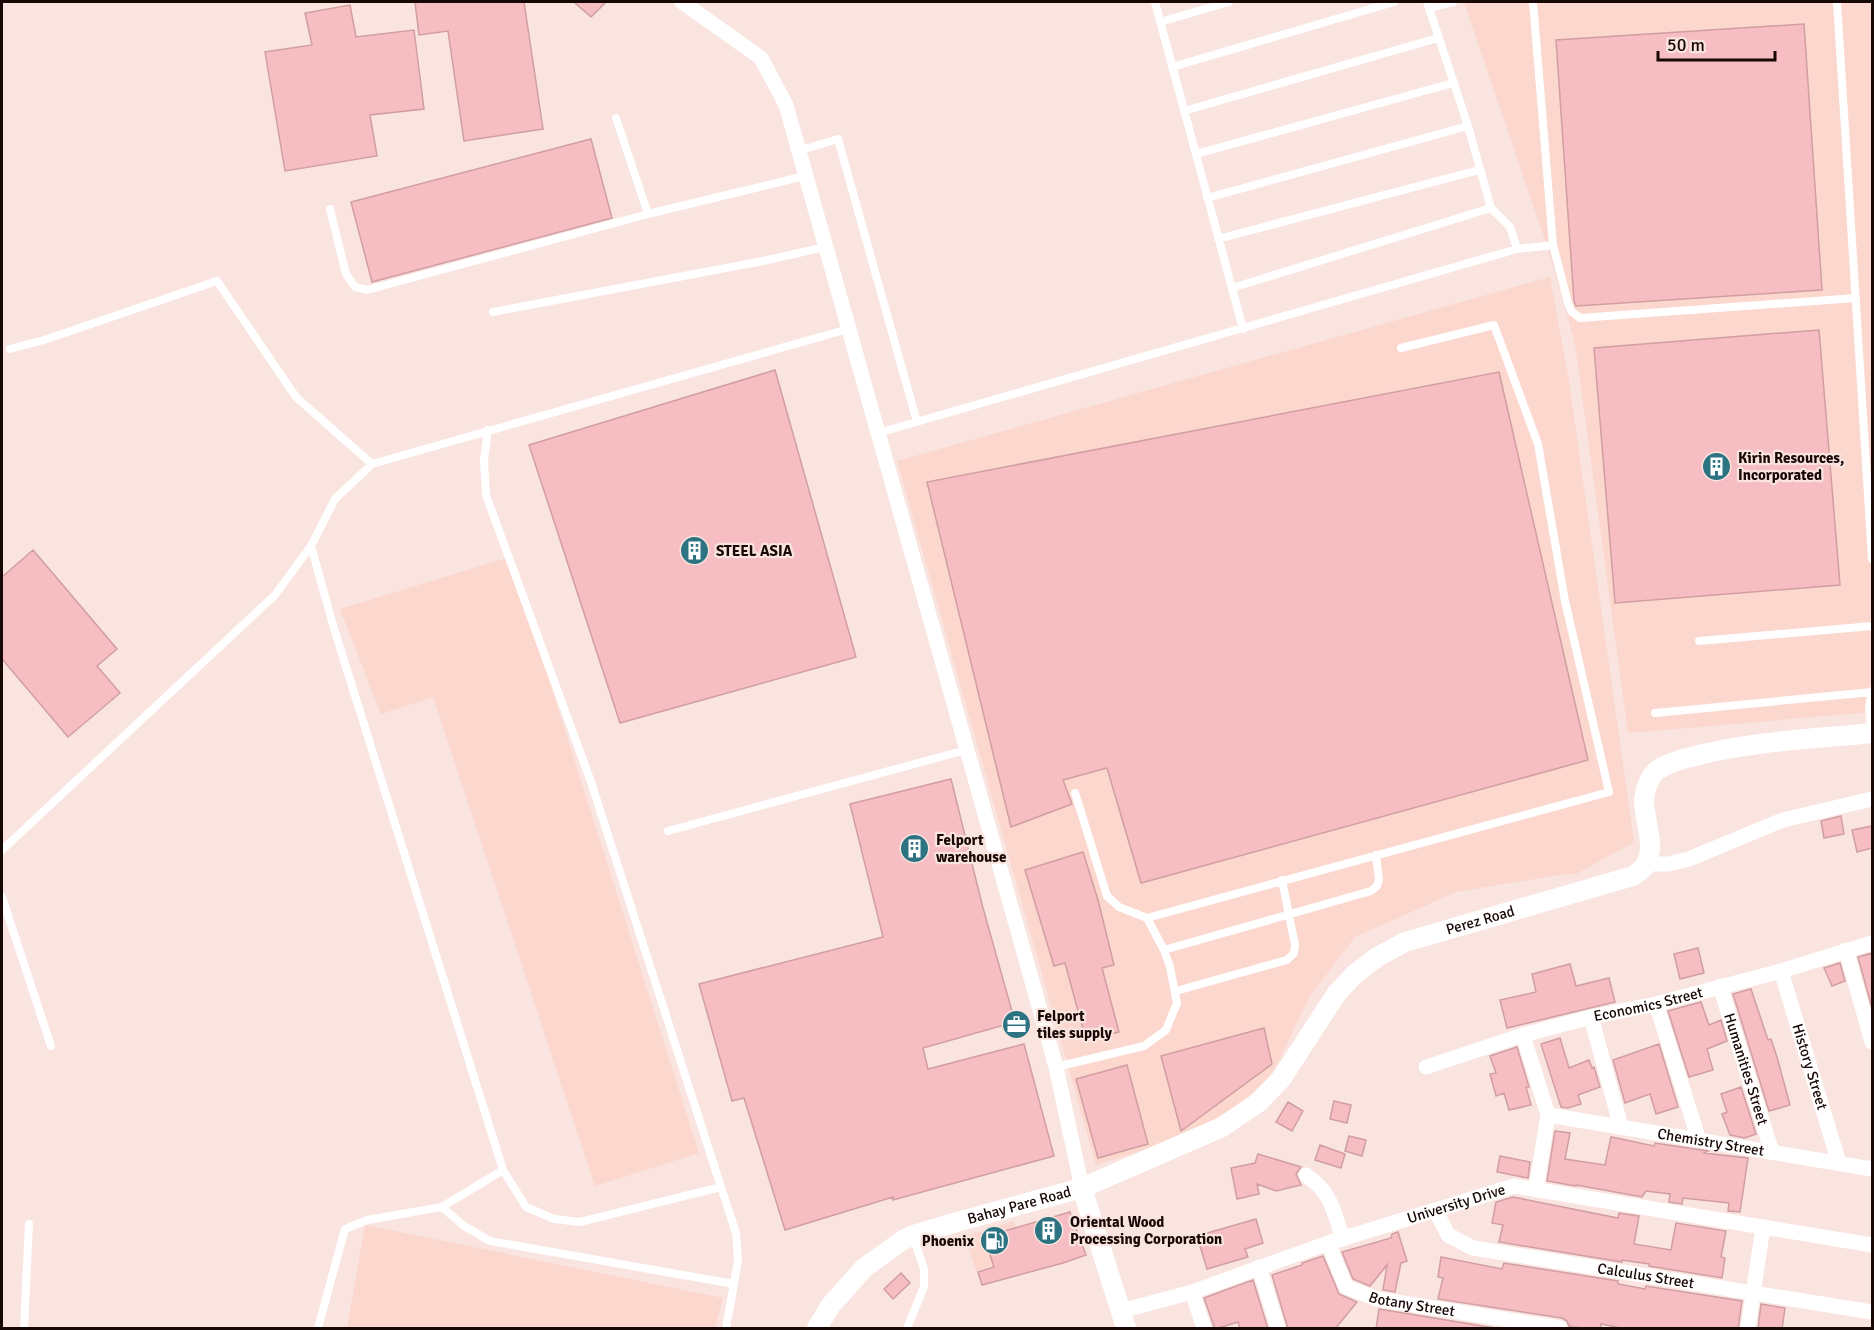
<svg xmlns="http://www.w3.org/2000/svg" width="1874" height="1330" font-family="Signika,sans-serif">
<style>
.built{fill:#fbd7ce}
.building{fill:#f6bec2;stroke:#d19ea1;stroke-width:1.5}
.lines{fill:none;stroke-linecap:round;stroke-linejoin:round}
.service{stroke:#fff;stroke-width:8}
.minor{stroke:#fff;stroke-width:15}
.tertiary{stroke:#fff;stroke-width:20}
.labels{text-anchor:middle;dominant-baseline:central;stroke-width:4.5;stroke-linejoin:round;paint-order:stroke}
.poi-label{font-size:15px;font-weight:bold;fill:#170705;stroke:#f9e4df;text-anchor:start}
.street-label{font-size:15px;fill:#170705;stroke:#f9e4df}
</style>
<rect width="100%" height="100%" fill="#f9e4df"/>
<!-- built -->
<path class="built" d="M1464,2H1872V712L1628,733L1575,344L1550,255Z
M1550,277L1569,381L1634,842L1576,874H1564L1456,892L1355,937L1309,998L1280,1058L1268,1078L1234,1110L1177,1139L1096,1165L897,461Z
M510,557L699,1153L595,1186L433,697L381,714L340,609Z
M1014,1221L1025,1256L976,1271L965,1236Z
M365,1225L723,1298L715,1328H347Z"/>
<!-- building -->
<path class="building" d="M415,2H524L543,129L464,141L448,31L419,35Z
M574,2H606L591,17Z
M350,5L356,37L414,30L424,109L370,115L377,156L285,171L265,52L312,45L305,13Z
M1804,24L1822,290L1576,306L1574,301L1556,40Z
M591,139L612,218L372,282L351,202Z
M1819,330L1840,585L1615,603L1594,348Z
M775,370L856,657L620,723L529,445Z
M1499,372L1588,760L1141,883L1107,768L1063,780L1072,804L1011,827L927,482Z
M33,550L117,649L97,666L120,693L68,737L2,659V577Z
M951,779L983,908L1015,1022L923,1048L928,1069L1024,1044L1054,1156L893,1200V1197L785,1230L744,1098L732,1101L699,984L883,937L850,804Z
M1841,816L1844,834L1824,838L1821,821Z
M1872,826V848L1857,852L1852,830Z
M1083,852L1098,900L1114,965L1102,968L1119,1032L1086,1040L1065,963L1054,966L1025,870Z
M1698,948L1704,973L1680,979L1674,954Z
M1872,953V1008L1858,957Z
M1840,963L1845,981L1832,986L1824,968Z
M1570,964L1576,986L1609,978L1615,1002L1507,1028L1500,1000L1536,992L1532,974Z
M1751,989L1768,1040L1771,1039L1777,1057L1790,1105L1769,1111L1733,994Z
M1701,1002L1709,1025L1721,1020L1727,1041L1707,1049L1713,1070L1689,1077L1668,1011Z
M1264,1028L1272,1064L1181,1131L1161,1056Z
M1560,1038L1569,1068L1589,1060L1592,1068L1594,1067L1600,1087L1578,1095L1581,1104L1568,1108L1561,1107L1541,1044Z
M1659,1044L1678,1107L1656,1114L1650,1094L1625,1103L1613,1060Z
M1517,1047L1529,1087H1526L1531,1105L1509,1110L1504,1093L1496,1096L1490,1074L1496,1073L1490,1056Z
M1127,1065L1148,1144L1098,1158L1076,1079Z
M1741,1087L1756,1134L1745,1138L1730,1135L1722,1114L1727,1112L1721,1094Z
M1334,1101L1351,1105L1347,1123L1330,1119Z
M1288,1102L1303,1111L1292,1131L1276,1122Z
M1555,1131L1570,1133L1565,1159L1605,1165L1611,1137L1654,1146L1655,1143L1708,1151L1704,1153L1748,1158L1740,1212L1728,1211L1729,1203L1683,1198L1682,1204L1669,1202L1670,1194L1646,1191L1642,1197L1576,1185V1186L1547,1181Z
M1349,1136L1366,1140L1362,1156L1345,1151Z
M1320,1145L1345,1154L1341,1168L1315,1160Z
M1258,1154L1301,1167L1296,1174L1301,1185L1276,1191L1257,1184L1259,1194L1237,1199L1231,1168L1255,1163Z
M1500,1156L1530,1162L1528,1178L1497,1172Z
M1513,1197L1618,1218L1619,1213L1639,1216L1634,1244L1671,1250L1676,1223L1726,1231L1721,1257L1725,1258L1722,1278L1649,1266V1264L1622,1260V1262L1499,1242L1503,1225L1492,1223L1496,1202Z
M1070,1212L1086,1255L1063,1263L982,1285L978,1272L994,1267L984,1237Z
M1256,1219L1263,1243L1245,1249L1248,1257L1207,1269L1197,1236Z
M1398,1232L1407,1261L1401,1263L1395,1292L1383,1290L1387,1265L1370,1286L1353,1279L1342,1252L1391,1238L1392,1234Z
M1323,1256L1339,1294L1357,1302L1335,1329H1288L1272,1275L1302,1265V1263Z
M1441,1257L1502,1269L1504,1263L1618,1281V1284L1645,1289L1646,1286L1742,1301L1738,1329H1626L1601,1324L1600,1329L1573,1327L1569,1326L1567,1321L1562,1318L1438,1299L1443,1278L1438,1277Z
M901,1273L910,1283L893,1299L884,1289Z
M1253,1280L1268,1329H1240L1238,1322L1215,1329L1204,1298Z
M1761,1304L1785,1308L1782,1329H1758Z
M1379,1309L1501,1329H1376Z"/>
<g class="lines">
<!-- service -->
<path class="service" d="M1155,2L1243,329
M1427,2L1468,126L1491,208L1510,227L1517,249
M1533,2L1553,245
M1837,2L1872,559
M1429,8L1453,2
M1160,22L1229,2
M1172,67L1394,2
M1184,111L1438,38
M616,118L648,214
M798,151L838,139L917,422
M1196,154L1453,83
M1207,198L1468,126
M330,209L346,274L355,287L367,290L648,214L805,176
M1218,239L1479,170
M1232,288L1491,208
M493,312L763,261L825,247
M10,349L44,340L217,281L296,397L372,464
M878,433L1517,249L1553,245L1568,303L1571,311L1580,318L1856,298
M311,546L333,625L503,1170L526,1207L554,1219L580,1222L721,1187L591,782L486,495L484,460L488,430
M1699,641L1872,626
M1655,713L1872,692
M1871,731L1869,708L1872,691
M668,831L966,750
M2,850L275,595L311,546L335,499L372,464L848,329
M2,897L51,1046
M1147,918L1609,792L1565,601L1538,444L1494,325L1401,348
M1164,950L1371,891L1377,886L1379,880L1376,855
M1176,991L1287,960L1294,953L1295,945L1282,880
M1056,1067L1144,1046L1166,1030L1177,1003L1170,967L1164,950L1147,918L1119,907L1107,896L1075,793
M442,1207L464,1226L490,1241L734,1284L738,1259L736,1233L721,1187
M24,1328L29,1224
M318,1328L345,1229L367,1220L442,1207L503,1170
M726,1328L734,1284
M907,1328L924,1287V1269L913,1237"/>
<!-- minor -->
<g class="minor">
<path d="M682,2L761,58L786,105L1056,1067L1082,1188"/>
<path d="M1646,864H1668L1689,859L1783,820L1872,799"/>
<path d="M1846,950L1872,1042"/>
<path id="s1" d="M1781,971L1839,1163"/>
<path id="s2" d="M1720,986L1772,1152"/>
<path d="M1656,1004L1699,1140"/>
<path d="M1591,1017L1621,1127"/>
<path d="M1523,1035L1548,1115L1536,1189"/>
<path id="s3" d="M1426,1067L1523,1035L1591,1017L1656,1004L1781,971L1872,943"/>
<path id="s4" d="M1548,1115L1872,1169"/>
<path d="M1306,1175C1332,1193 1333,1210 1343,1239"/>
<path id="s5" d="M1436,1211L1448,1235L1473,1248L1872,1312"/>
<path id="s6" d="M1328,1243L1346,1287L1377,1299L1560,1328"/>
<path d="M1259,1267L1278,1328"/>
<path d="M1192,1292L1204,1328"/>
<path id="s7" d="M1121,1311L1192,1292L1328,1243L1514,1186L1872,1245"/>
<path d="M1748,1328L1763,1227"/>
</g>
<!-- tertiary -->
<g class="tertiary">
<path d="M1082,1188L1126,1328"/>
<path id="s8" d="M817,1328L831,1305L864,1268L903,1240L913,1235L957,1222L1082,1188L1222,1127L1259,1102L1281,1079L1337,993L1354,975L1377,957L1405,942L1633,876C1637,873 1644,869 1646,864C1656,845 1644,820 1644,800C1645,790 1649,778 1656,771C1667,763 1682,759 1695,756C1753,741 1813,739 1872,733"/>
</g>
</g>
<!-- icons -->
<defs>
<symbol id="building-disc" viewBox="-11 -11 22 22"><circle r="9.5" fill="#2e7382" stroke="#f9e4df"/><path d="M-4-6H4V6H1V3H-1V6H-4ZM-2.5-4.3h1.7v1.8h-1.7ZM.8-4.3h1.7v1.8H.8ZM-2.5-1h1.7V.8h-1.7ZM.8-1h1.7V.8H.8Z" fill="#fff"/></symbol>
<symbol id="office-disc" viewBox="-11 -11 22 22"><circle r="9.5" fill="#2e7382" stroke="#f9e4df"/><path d="M-6-3h4V-5.5h4V-3h4V5H-6ZM-1-4.5V-3h2v-1.5ZM-6 0V1H6V0Z" fill="#fff"/></symbol>
<symbol id="fuel-disc" viewBox="-11 -11 22 22"><circle r="9.5" fill="#2e7382" stroke="#f9e4df"/><path d="M-5.5-6h7V0h2V4h1.3V-2.5L3-4.5l.8-.8L6-3V5H2.5V1h-1V6h-7ZM-4.2-4.7v3.2H.2V-4.7Z" fill="#fff"/></symbol>
</defs>
<g fill-rule="evenodd">
<use href="#building-disc" x="1700" y="450" width="33" height="33"/>
<use href="#building-disc" x="678" y="534" width="33" height="33"/>
<use href="#building-disc" x="898" y="832" width="33" height="33"/>
<use href="#office-disc" x="1000" y="1008" width="33" height="33"/>
<use href="#building-disc" x="1032" y="1214" width="33" height="33"/>
<use href="#fuel-disc" x="978" y="1224" width="33" height="33"/>
</g>
<g class="labels">
<!-- poi labels -->
<g class="poi-label">
<text x="1738" y="458">Kirin Resources,<tspan x="1738" dy="17">Incorporated</tspan></text>
<text x="716" y="551">STEEL ASIA</text>
<text x="936" y="840">Felport<tspan x="936" dy="17">warehouse</tspan></text>
<text x="1037" y="1016">Felport<tspan x="1037" dy="17">tiles supply</tspan></text>
<text x="1070" y="1222">Oriental Wood<tspan x="1070" dy="17">Processing Corporation</tspan></text>
<text x="974" y="1241" text-anchor="end">Phoenix</text>
</g>
<!-- street labels -->
<g class="street-label">
<text stroke="none"><textPath href="#s8" startOffset="807">Perez Road</textPath></text>
<text stroke="none"><textPath href="#s3" startOffset="231">Economics Street</textPath></text>
<text stroke="none"><textPath href="#s1" startOffset="100">History Street</textPath></text>
<text stroke="none"><textPath href="#s2" startOffset="87">Humanities Street</textPath></text>
<text stroke="none"><textPath href="#s4" startOffset="165">Chemistry Street</textPath></text>
<text stroke="none"><textPath href="#s7" startOffset="352">University Drive</textPath></text>
<text stroke="none"><textPath href="#s8" startOffset="246">Bahay Pare Road</textPath></text>
<text stroke="none"><textPath href="#s5" startOffset="230">Calculus Street</textPath></text>
<text stroke="none"><textPath href="#s6" startOffset="116">Botany Street</textPath></text>
</g>
</g>
<!-- border -->
<rect width="1874" height="1330" fill="none" stroke="#170705" stroke-width="6"/>
<!-- scale -->
<path d="M1658 51v9h117v-9" fill="none" stroke="#170705" stroke-width="3"/>
<text x="1667" y="51" font-size="18" fill="#170705" stroke="#f9e4df" stroke-width="4.5" paint-order="stroke">50 m</text>
</svg>
